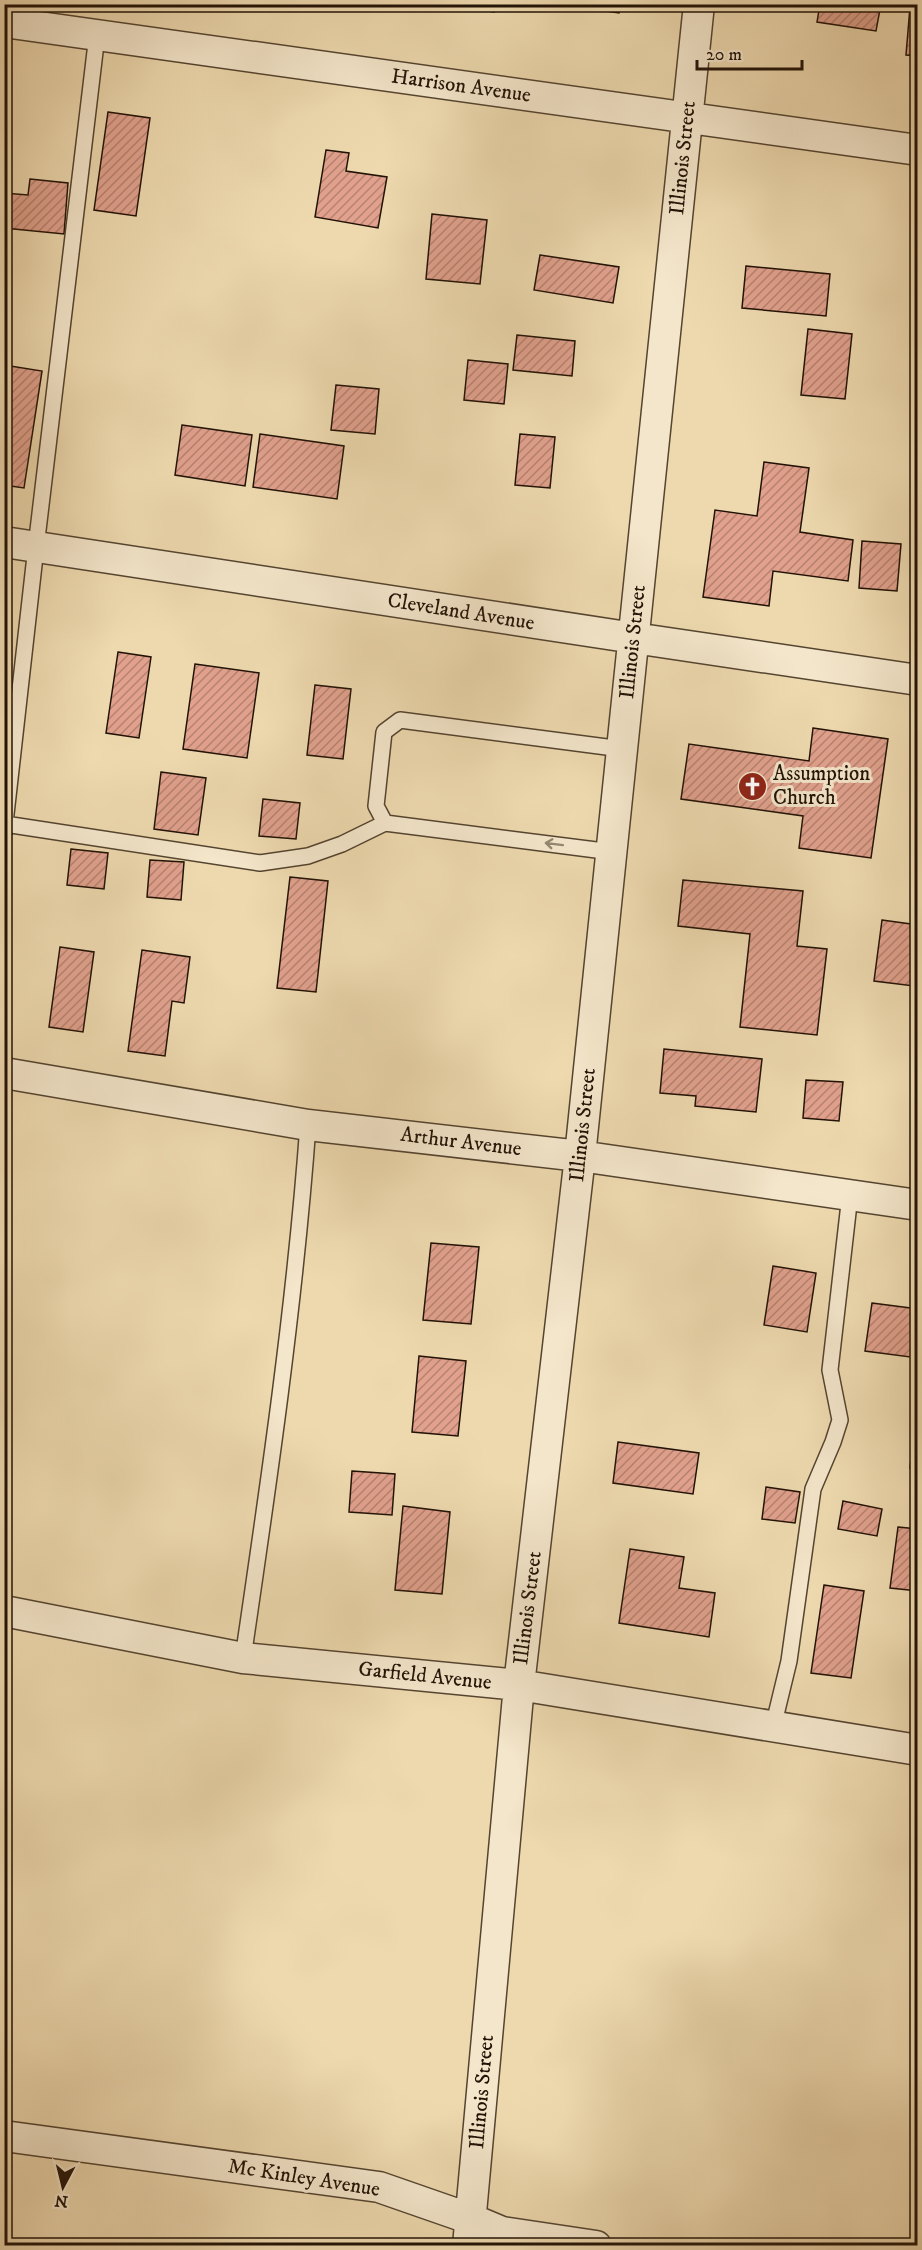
<svg xmlns="http://www.w3.org/2000/svg" width="922" height="2250" font-family="'IM FELL DW Pica',serif">
<style>
.building{fill:url(#building-hatch);stroke:#211206;stroke-width:1.5}
.lines{fill:none;stroke-linecap:round;stroke-linejoin:round}
.service-casing{stroke:#544430;stroke-width:18}
.minor-casing{stroke:#544430;stroke-width:33}
.service{stroke:#f4e6cb;stroke-width:15}
.minor{stroke:#f4e6cb;stroke-width:30}
.oneway{stroke:#958772}
.labels{text-anchor:middle;dominant-baseline:central;stroke-width:6;stroke-linejoin:round;paint-order:stroke}
.street-label{font-size:21px;fill:#211206;stroke:#f4e6cb}
.poi-label{font-size:21px;fill:#211206;stroke:#f4e6cb;text-anchor:start}
</style>
<defs>
<pattern id="building-hatch" width="6" height="6" patternUnits="userSpaceOnUse" patternTransform="scale(1.5)"><rect width="6" height="6" fill="#e1a18d"/><path d="M-1 1l2-2M0 6l6-6M5 7l2-2" fill="none" stroke="#b68271"/></pattern>
</defs>
<rect width="100%" height="100%" fill="#eed9af"/>
<filter id="stains"><feTurbulence type="fractalNoise" baseFrequency=".00333" numOctaves="4"/><feColorMatrix values="0 0 0 0 .2 0 0 0 0 .09 0 0 0 0 .02 0 0 0 .5 -.17"/></filter>
<radialGradient id="worn" r=".72"><stop offset=".6" stop-color="#630" stop-opacity="0"/><stop offset="1" stop-color="#630" stop-opacity=".3"/></radialGradient>
<!-- building -->
<path class="building" d="M452,4H495L494,12L452,6Z
M554,4H620L619,13Z
M820,4H881L876,31L817,22Z
M910,7L918,8V56L906,55Z
M108,112L150,118L136,216L94,210Z
M326,150L349,153L346,171L387,177L378,228L315,217Z
M30,179L68,183L64,234L4,228V193L28,195Z
M432,214L487,220L480,284L426,279Z
M540,255L619,267L613,303L534,290Z
M746,266L830,274L826,316L742,308Z
M808,329L852,334L845,399L801,395Z
M517,335L575,341L572,376L513,370Z
M468,360L508,364L504,404L464,400Z
M4,365L42,371L24,488L4,485Z
M336,385L379,389L375,434L331,430Z
M182,425L252,435L245,486L175,475Z
M260,434L344,446L337,499L253,487Z
M520,434L555,437L550,488L515,485Z
M764,462L809,468L800,532L853,540L848,581L773,571L769,606L703,597L715,510L757,516Z
M862,541L901,544L897,591L859,588Z
M118,652L151,657L139,738L106,733Z
M195,664L259,673L247,758L183,749Z
M315,685L351,689L343,759L307,755Z
M813,728L888,739L871,858L799,848L803,816L681,799L689,744L809,761Z
M161,772L206,778L198,835L154,829Z
M263,799L300,803L296,839L259,836Z
M71,849L108,853L104,889L67,885Z
M150,860L184,862L181,900L147,897Z
M290,877L328,881L316,992L277,988Z
M683,880L803,891L797,946L827,949L817,1035L740,1027L750,934L678,926Z
M882,920L918,925V957L914,986L874,981Z
M60,947L94,952L83,1032L49,1027Z
M142,950L190,957L184,1003L172,1001L165,1056L128,1051Z
M664,1049L762,1059L756,1112L695,1106L696,1096L660,1093Z
M806,1080L843,1082L839,1121L803,1118Z
M431,1243L479,1247L471,1324L423,1320Z
M773,1266L816,1273L807,1332L764,1325Z
M872,1303L918,1309V1358L865,1351Z
M419,1356L466,1361L458,1436L412,1432Z
M914,1430L918,1431V1469L910,1468Z
M618,1442L699,1453L693,1494L613,1483Z
M352,1471L395,1474L392,1515L349,1512Z
M766,1487L800,1492L795,1523L762,1519Z
M843,1501L882,1509L877,1536L838,1529Z
M403,1506L450,1512L442,1594L395,1590Z
M898,1527L918,1529V1591L890,1588Z
M630,1549L684,1557L679,1588L715,1593L709,1637L619,1623Z
M824,1585L864,1591L851,1678L811,1673Z"/>
<g class="lines">
<defs>
<path id="service" d="M385,823L376,806L384,732L400,720L622,749
M5,824L260,863L308,856L342,844L385,823L612,852
M4,832L36,547L97,35
M243,1658C269,1481 295,1304 308,1125
M773,1727L789,1661L813,1489L833,1442L840,1420L830,1370L850,1195"/>
<path id="minor" d="M4,22L918,150
M4,542L634,638L918,680
M4,1073L308,1125L580,1156L918,1205
M4,1611L243,1658L519,1685L918,1750
M4,2136L379,2187L471,2219L502,2232L596,2246
M468,2246L519,1685L580,1156L699,4"/>
</defs>
<!-- service casing -->
<use href="#service" class="service-casing"/>
<!-- minor casing -->
<use href="#minor" class="minor-casing"/>
<!-- service -->
<use href="#service" class="service"/>
<!-- minor -->
<use href="#minor" class="minor"/>
</g>
<!-- one-way arrows -->
<defs><path id="oneway-shaft" d="M-6 0H5M1.5-3L5.5 0L1.5 3" fill="none" stroke-width="1.6" stroke-linecap="round" stroke-linejoin="round" transform="scale(1.5)"/></defs>
<use class="oneway" href="#oneway-shaft" transform="translate(554 844) rotate(-173)"/>
<!-- icons -->
<defs>
<symbol id="church-disc" viewBox="-11 -11 22 22"><circle r="9.5" fill="#8f2418" stroke="#f4e6cb"/><path d="M-1.2-6h2.4v3.5h3.3v2.4h-3.3V6h-2.4V-.1h-3.3v-2.4h3.3Z" fill="#fff"/></symbol>
</defs>
<g fill-rule="evenodd">
<use href="#church-disc" x="736" y="770" width="33" height="33"/>
</g>
<g class="labels">
<!-- street labels -->
<g class="street-label">
<text transform="translate(461 86) rotate(8)">Harrison Avenue</text>
<text transform="translate(683 158) rotate(-84)">Illinois Street</text>
<text transform="translate(461 612) rotate(9)">Cleveland Avenue</text>
<text transform="translate(633 642) rotate(-84)">Illinois Street</text>
<text transform="translate(583 1125) rotate(-84)">Illinois Street</text>
<text transform="translate(461 1142) rotate(7)">Arthur Avenue</text>
<text transform="translate(528 1608) rotate(-83)">Illinois Street</text>
<text transform="translate(425 1676) rotate(6)">Garfield Avenue</text>
<text transform="translate(482 2092) rotate(-85)">Illinois Street</text>
<text transform="translate(304 2178) rotate(9)">Mc Kinley Avenue</text>
</g>
<!-- poi labels -->
<g class="poi-label">
<text x="773" y="774">Assumption<tspan x="773" dy="24">Church</tspan></text>
</g>
</g>
<!-- margin -->
<rect width="922" height="2250" fill="none" stroke="#eed9af" stroke-width="24"/>
<rect x="6" y="6" width="910" height="2238" fill="none" stroke="#211206" stroke-width="3"/>
<rect x="12" y="12" width="898" height="2226" fill="none" stroke="#211206" stroke-width="1.5"/>
<!-- north arrow -->
<g transform="translate(63 2187) rotate(187)" stroke="#f4e6cb" stroke-width="4.5" paint-order="stroke">
<path d="M0-4.5L10 22L0 15L-10 22Z" fill="#211206"/>
<text y="-9" font-size="16" font-weight="bold" text-anchor="middle" fill="#211206">N</text>
</g>
<!-- scale -->
<path d="M697 60v9h105v-9" fill="none" stroke="#211206" stroke-width="3"/>
<text x="706" y="60" font-size="18" fill="#211206" stroke="#f4e6cb" stroke-width="4.5" paint-order="stroke">20 m</text>
<rect width="100%" height="100%" filter="url(#stains)"/>
<rect width="100%" height="100%" fill="url(#worn)"/>
</svg>
